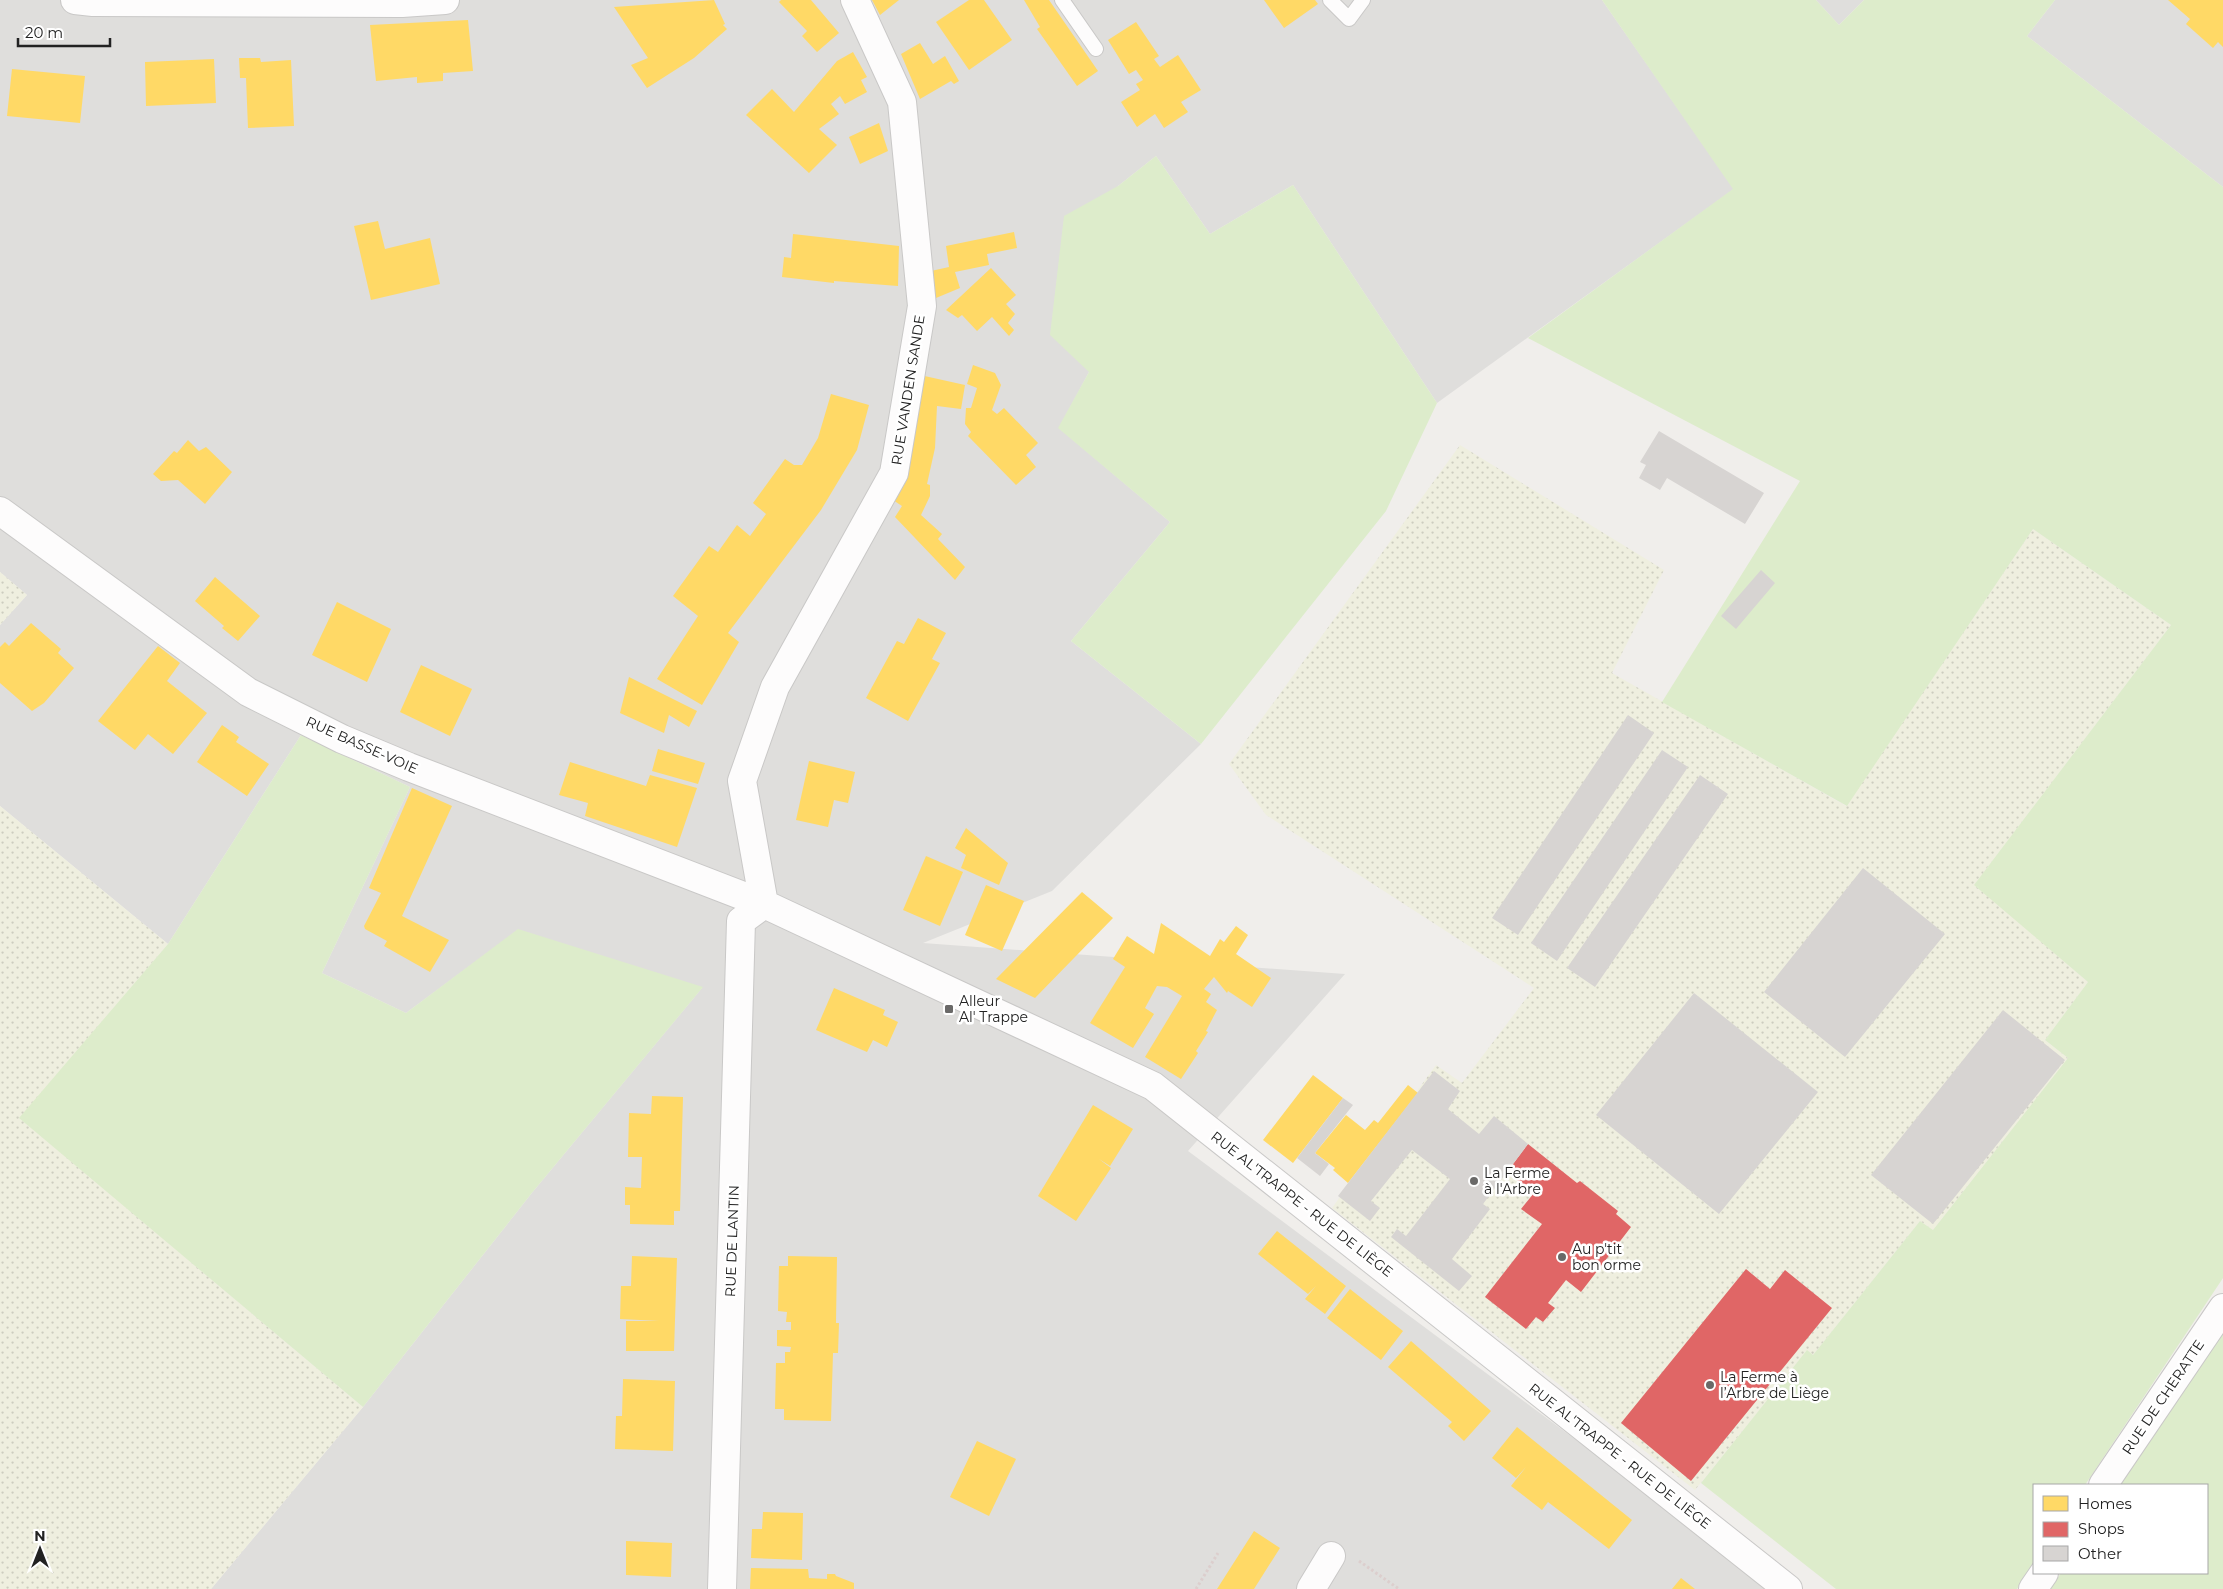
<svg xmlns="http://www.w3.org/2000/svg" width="2223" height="1589" font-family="Montserrat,sans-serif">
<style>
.residential{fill:#dfdedc}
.farmland{fill:url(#farmland-dots)}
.grass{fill:#ddeccb}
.homes{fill:#ffd966}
.shops{fill:#e06666}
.building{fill:#d7d4d2}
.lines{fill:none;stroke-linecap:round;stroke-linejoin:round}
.lane-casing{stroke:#c9c8c7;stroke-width:16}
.street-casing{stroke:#c9c8c7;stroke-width:30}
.path{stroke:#dccecd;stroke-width:3;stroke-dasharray:2.5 2.5;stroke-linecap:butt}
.lane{stroke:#fdfcfc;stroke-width:14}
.street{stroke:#fdfcfc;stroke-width:28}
.poi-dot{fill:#6a6968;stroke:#fff;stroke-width:2}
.labels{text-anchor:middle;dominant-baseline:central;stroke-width:5;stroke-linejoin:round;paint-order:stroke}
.street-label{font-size:14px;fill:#222;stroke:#fff}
.poi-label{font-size:14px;fill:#222;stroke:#fff;text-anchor:start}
</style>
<defs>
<pattern id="farmland-dots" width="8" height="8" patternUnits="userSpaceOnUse" patternTransform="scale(1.25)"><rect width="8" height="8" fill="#efefdf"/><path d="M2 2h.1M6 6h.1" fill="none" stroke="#cdcdbf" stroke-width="1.8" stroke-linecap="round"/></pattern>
</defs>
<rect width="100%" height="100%" fill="#f0eeeb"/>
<!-- residential -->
<path class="residential" d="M0,0H1602L1734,189L1437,403L1293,185L1210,234L1156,156L1118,186L1089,372L1059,428L1170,522L1071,641L1201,744L1052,891L923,943L1345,974L1188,1151L1776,1589H211L363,1407L531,1194L702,988L518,930L406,1013L322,973L410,787L301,735L168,944L0,806V625L27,595L0,572Z
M1816,0H1864L1839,25Z
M2055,0H2223V187L2027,36Z"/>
<!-- farmland -->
<path class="farmland" d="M1460,445L1664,570L1612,673L1846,806L2033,529L2171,625L1975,884L2088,982L2045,1040L2068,1058L1933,1230L1920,1221L1813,1355L1807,1351L1695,1490L1332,1208L1436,1065L1462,1083L1534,988L1266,815L1229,764Z
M0,572L27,595L0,625Z
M0,806L168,944L20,1118L363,1407L211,1589H0Z"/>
<!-- grass -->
<path class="grass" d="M1602,0H1816L1839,25L1864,0H2055L2027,36L2223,187V1278L2085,1485H2034V1562L2017,1589H1836L1701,1483L1807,1350L1813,1355L1920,1221L1933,1230L2068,1058L2045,1040L2088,982L1974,885L2171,625L2033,529L1847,806L1662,702L1800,481L1528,338L1733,189Z
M1156,156L1210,234L1293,185L1437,403L1386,511L1201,744L1071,641L1170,522L1058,428L1089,372L1050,335L1064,216L1118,186Z
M301,735L410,787L322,973L406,1013L518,929L703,987L531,1194L363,1407L19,1118L168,944Z
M2223,1333V1589H2050L2061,1573H2207V1485H2120Z"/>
<!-- homes -->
<path class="homes" d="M714,0L725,24L723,25L727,29L694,58L647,88L631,65L648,58L614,7Z
M781,0H811L839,33L817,52L802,36L807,31L779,2Z
M872,0H899L880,15Z
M969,0H984L1012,40L969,70L936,22Z
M1024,0H1049L1098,71L1077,86L1037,29L1040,27Z
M1264,0H1315L1318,4L1284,28Z
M2168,0H2223V47L2218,42L2213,48L2186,24L2190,19Z
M468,20L473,71L443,73V81L417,83V77L376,81L370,25Z
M1136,22L1159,56L1154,59L1160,67L1178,55L1201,90L1181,102L1188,112L1164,128L1155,114L1137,127L1121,102L1140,90L1136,84L1143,80L1136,70L1129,74L1108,40Z
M920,43L933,64L945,56L959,81L954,84L951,81L920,99L901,54Z
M853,52L867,77L861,80L867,92L845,104L840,96L831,104L839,114L819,129L837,145L809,173L746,115L772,89L794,112L837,61Z
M239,58H260L261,62L291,60L294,126L248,128L246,78H240Z
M214,59L216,103L146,106L145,62Z
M12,69L85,76L80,123L7,116Z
M879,123L888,151L860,164L849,137Z
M378,221L385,249L430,238L440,284L371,300L354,226Z
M1014,232L1017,248L987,254L989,265L955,272L960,288L936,298L931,287V271L949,267L946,246Z
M793,234L899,246L898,286L834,281V283L782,277L784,257L791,258Z
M991,268L1016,295L1006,304L1015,314L1008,323L1014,330L1009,336L992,317L977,331L962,315L958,318L946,310Z
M973,365L995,373L1001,385L992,410L997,414L1004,408L1038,443L1026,455L1036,467L1016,485L968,436L971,432L965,424L966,408H971L977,388L967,384Z
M920,375L965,385L961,409L937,406L935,448L927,484L930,485V496L921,515L942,534L938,539L965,567L955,580L895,517L902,506L893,500Z
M831,394L869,405L857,450L821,510L728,633L739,642L702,705L657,679L698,616L673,596L709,546L718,552L737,525L750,536L766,514L753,503L785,459L794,465H802L818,438Z
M188,440L199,451L206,447L232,472L205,504L178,480L161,481L153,474L174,451L177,453Z
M215,577L260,616L238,641L222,628L224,626L195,601Z
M337,602L391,629L367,682L312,655Z
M918,618L946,633L932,659L940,663L908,721L866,698L897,641L904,644Z
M31,623L61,649L58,653L74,668L44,703L32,711L0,683V647L5,642L9,646Z
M158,646L180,663L167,681L207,713L173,754L148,734L135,750L98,721Z
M421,665L472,689L450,736L400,712Z
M629,677L697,711L689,727L669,715L664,733L620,713Z
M222,725L239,737L236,742L269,764L247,796L197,762Z
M658,749L705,763L698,784L652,771Z
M809,761L855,772L848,803L834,800L828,827L796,820Z
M570,762L646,786L650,775L697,788L677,847L585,816L588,803L559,795Z
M412,788L452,806L402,916L449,940L430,972L384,946L387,941L365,929L364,926L381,893L369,888Z
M966,828L1008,863L999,885L961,868L966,855L955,848Z
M926,856L963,872L940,926L903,910Z
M986,885L1024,901L1002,951L965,935Z
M1082,892L1113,918L1035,998L996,979Z
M1161,923L1210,956L1220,939L1224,942L1236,926L1248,935L1236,954L1271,978L1252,1007L1228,991L1227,993L1214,977L1204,989L1211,994L1206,1002L1217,1010L1206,1031L1208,1032L1196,1051L1198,1053L1181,1079L1145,1057L1182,996L1167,987L1157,986L1145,1008L1154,1014L1133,1048L1090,1023L1125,967L1113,959L1127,936L1154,954Z
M834,988L885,1010L883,1015L898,1022L887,1047L873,1040L867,1052L816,1030Z
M1313,1075L1343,1098L1293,1163L1263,1140Z
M1408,1085L1418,1093L1348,1183L1333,1170L1335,1168L1315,1153L1346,1115L1365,1130L1374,1120L1378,1123Z
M652,1096L683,1097L680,1211H674V1225L630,1224V1205H625V1187L641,1188L642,1157H628L629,1113L651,1114Z
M1093,1105L1133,1129L1110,1166L1099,1159L1111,1168L1076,1221L1038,1196Z
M1277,1231L1346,1286L1325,1314L1305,1299L1316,1286L1308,1294L1258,1254Z
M632,1256L677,1258L674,1351H626V1321H659L620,1319L621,1286H631Z
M788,1256L837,1257L836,1323H839L838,1353H833L831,1421L784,1420V1409H775L776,1363H785V1352H790L791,1347L777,1346V1330H791V1322H786L787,1312L778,1311L779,1266H788Z
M1350,1289L1403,1331L1381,1360L1327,1318Z
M1411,1341L1491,1411L1464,1441L1448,1426L1452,1422L1388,1367Z
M623,1379L675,1381L673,1451L615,1449L616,1416H622Z
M1517,1427L1632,1520L1609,1549L1548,1502L1542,1510L1511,1486L1526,1467L1516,1478L1492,1458Z
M977,1441L1016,1459L989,1516L950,1497Z
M763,1512L803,1513L802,1560L751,1558L752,1529H762Z
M1254,1531L1280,1548L1254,1589H1217Z
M626,1541L672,1543L671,1577L626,1575Z
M751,1568L808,1569L809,1578L827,1579V1574H835L836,1576L854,1583V1589H750Z
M1681,1578L1695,1589H1672Z"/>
<!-- shops -->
<path class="shops" d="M1528,1144L1577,1183L1580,1181L1618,1211L1616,1214L1631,1227L1581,1292L1566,1280L1548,1303L1555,1308L1543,1322L1536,1317L1526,1329L1485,1297L1542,1224L1521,1209L1534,1193L1507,1172Z
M1746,1269L1770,1289L1785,1270L1832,1308L1691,1481L1621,1423Z"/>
<!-- building -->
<path class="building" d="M1659,431L1764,493L1745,524L1667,478L1660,490L1639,478L1646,465L1640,462Z
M1761,570L1775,583L1736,629L1721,616Z
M1628,715L1654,733L1518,935L1492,918Z
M1662,750L1688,767L1557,961L1531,943Z
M1700,775L1728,794L1595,987L1567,968Z
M1863,868L1945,934L1845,1057L1764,992Z
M1694,993L1818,1092L1719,1214L1596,1115Z
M2003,1010L2065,1060L1933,1224L1871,1175Z
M1434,1071L1460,1091L1448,1109L1479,1134L1494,1116L1528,1144L1483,1204L1490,1209L1452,1259L1472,1276L1459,1291L1391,1237L1397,1229L1406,1236L1450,1179L1412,1150L1371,1201L1380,1208L1370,1221L1338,1196Z
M1343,1098L1353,1105L1315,1153L1329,1164L1320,1176L1297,1158Z"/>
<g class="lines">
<defs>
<path id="lane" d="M1062,0L1096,49
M1330,0L1349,19L1363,0"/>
<path id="street" d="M75,0L93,2L402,3L445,0
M0,511L248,692L342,739L409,767L764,904L1153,1086L1788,1589
M764,904L742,781L775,687L894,473L922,306L902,102L855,0
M2103,1485L2223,1308
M722,1589L741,921L764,904
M1311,1589L1331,1556
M2033,1589L2044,1573"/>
</defs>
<!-- lane casing -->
<use href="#lane" class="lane-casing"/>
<!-- street casing -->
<use href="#street" class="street-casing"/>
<!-- path -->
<path class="path" d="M1359,1561L1399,1589
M1196,1589L1218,1553"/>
<!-- lane -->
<use href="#lane" class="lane"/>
<!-- street -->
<use href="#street" class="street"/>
</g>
<!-- markers -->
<g class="poi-dot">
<rect x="944" y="1004" width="10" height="10" rx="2.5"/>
<circle cx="1474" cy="1181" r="5"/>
<circle cx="1562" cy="1257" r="5"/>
<circle cx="1710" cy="1385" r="5"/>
</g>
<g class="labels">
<!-- street labels -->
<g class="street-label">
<text transform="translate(908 390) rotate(-81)">RUE VANDEN SANDE</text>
<text transform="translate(362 745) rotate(24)">RUE BASSE-VOIE</text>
<text transform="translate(1302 1204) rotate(38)">RUE AL'TRAPPE - RUE DE LIÈGE</text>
<text transform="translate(732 1241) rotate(-88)">RUE DE LANTIN</text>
<text transform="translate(2163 1397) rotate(-56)">RUE DE CHERATTE</text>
<text transform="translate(1620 1456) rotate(38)">RUE AL'TRAPPE - RUE DE LIÈGE</text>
</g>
<!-- poi labels -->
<g class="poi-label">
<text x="959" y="1001">Alleur<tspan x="959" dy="16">Al' Trappe</tspan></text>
<text x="1484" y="1173">La Ferme<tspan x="1484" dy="16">à l'Arbre</tspan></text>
<text x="1572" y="1249">Au p'tit<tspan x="1572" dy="16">bon orme</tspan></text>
<text x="1720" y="1377">La Ferme à<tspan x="1720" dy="16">l’Arbre de Liège</tspan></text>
</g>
</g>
<!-- legend -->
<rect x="2033" y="1484" width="175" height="90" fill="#ffffff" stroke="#a7a7a7"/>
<rect x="2043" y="1496" width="25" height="15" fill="#ffd966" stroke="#a7a7a7"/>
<text x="2078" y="1509" font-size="15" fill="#222222">Homes</text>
<rect x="2043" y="1522" width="25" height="15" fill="#e06666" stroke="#a7a7a7"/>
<text x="2078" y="1534" font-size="15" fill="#222222">Shops</text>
<rect x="2043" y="1546" width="25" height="15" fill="#d7d4d2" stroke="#a7a7a7"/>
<text x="2078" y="1559" font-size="15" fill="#222222">Other</text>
<!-- north arrow -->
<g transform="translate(40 1549)" stroke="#ffffff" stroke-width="4" paint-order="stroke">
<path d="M0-4L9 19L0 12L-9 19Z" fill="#222222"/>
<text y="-8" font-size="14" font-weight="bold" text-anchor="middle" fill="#222222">N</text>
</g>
<!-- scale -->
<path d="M18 38v8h92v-8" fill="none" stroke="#222222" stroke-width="2.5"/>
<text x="25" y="38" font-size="15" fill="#222222" stroke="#ffffff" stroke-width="4" paint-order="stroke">20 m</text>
</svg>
